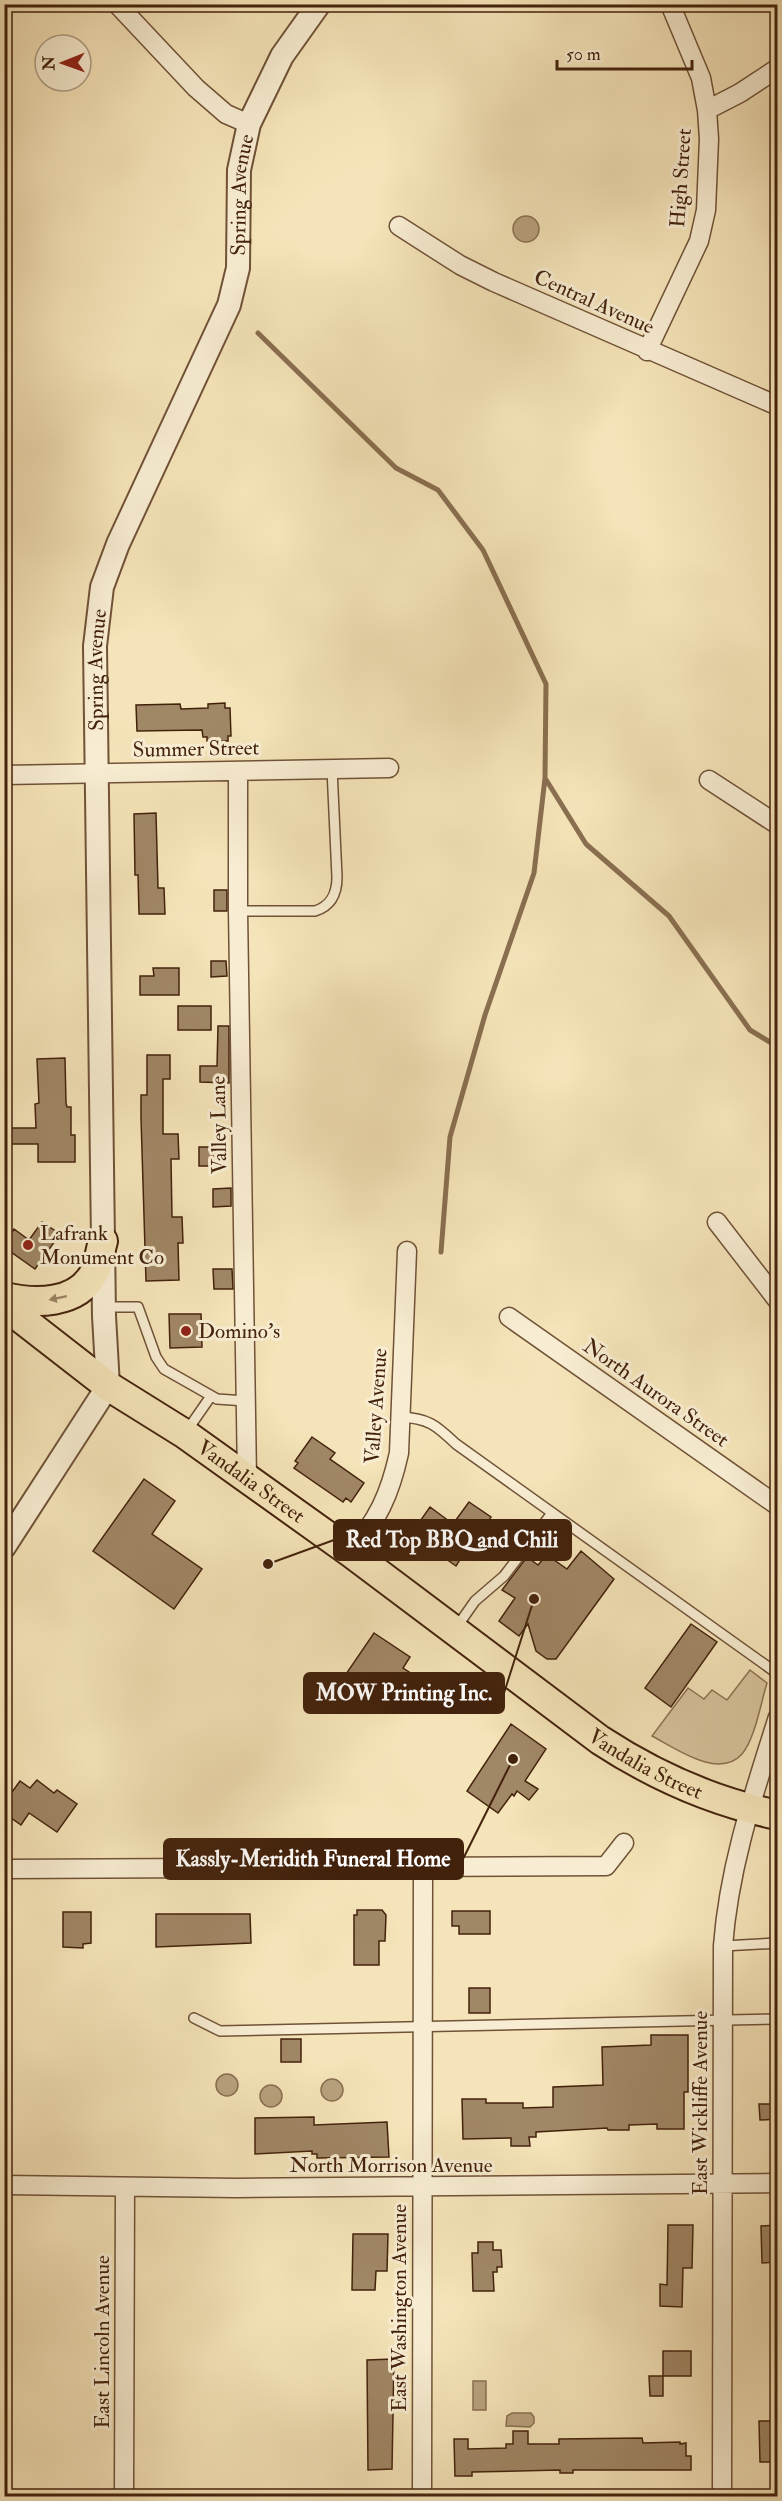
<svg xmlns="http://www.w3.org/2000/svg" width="782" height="2501" font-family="'IM FELL Double Pica',serif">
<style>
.green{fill:#d7c39c;stroke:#8d7254;stroke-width:1.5}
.water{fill:#b8a27e;stroke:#896f50;stroke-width:1.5}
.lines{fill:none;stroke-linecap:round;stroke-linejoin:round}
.stream{stroke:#896f50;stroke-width:5}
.building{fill:#a08766;stroke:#43220c;stroke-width:1.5}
.service-casing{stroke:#705237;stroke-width:12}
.minor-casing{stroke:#705237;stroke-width:21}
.tertiary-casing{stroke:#705237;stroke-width:26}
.primary-casing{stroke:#43220c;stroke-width:32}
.service{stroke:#f8edd2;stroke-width:9}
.minor{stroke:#f8edd2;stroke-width:18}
.tertiary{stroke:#f8edd2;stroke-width:22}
.primary{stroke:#f5e4b9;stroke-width:28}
.oneway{fill:#9c8362}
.poi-dot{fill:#8f2418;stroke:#f8edd2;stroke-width:2}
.labels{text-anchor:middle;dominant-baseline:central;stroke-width:6;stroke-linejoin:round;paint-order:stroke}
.street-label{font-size:21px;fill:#43220c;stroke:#f8edd2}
.poi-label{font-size:21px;fill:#43220c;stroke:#f8edd2;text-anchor:start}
.leader{fill:none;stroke:#43220c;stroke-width:2}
.callout-dot{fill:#43220c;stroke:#f8edd2;stroke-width:2}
.callout{fill:#43220c;stroke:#43220c;stroke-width:2}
.callout-label{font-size:22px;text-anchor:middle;font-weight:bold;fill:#fff}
</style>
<rect width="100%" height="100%" fill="#f5e4b9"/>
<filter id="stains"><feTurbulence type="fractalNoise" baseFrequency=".00333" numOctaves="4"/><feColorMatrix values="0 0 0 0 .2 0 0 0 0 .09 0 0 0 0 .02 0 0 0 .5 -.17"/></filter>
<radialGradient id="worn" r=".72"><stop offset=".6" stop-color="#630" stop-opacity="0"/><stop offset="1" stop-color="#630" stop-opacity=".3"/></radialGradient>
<!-- green -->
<path class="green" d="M750,1670L767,1683C761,1702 755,1739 742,1754C719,1780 675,1748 652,1736L688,1688L704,1699L712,1690L727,1700Z"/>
<!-- water -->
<path class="water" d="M513 229a13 13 0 1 1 26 0a13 13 0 1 1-26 0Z
M216 2085a11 11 0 1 1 22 0a11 11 0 1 1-22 0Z
M321 2090a11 11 0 1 1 22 0a11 11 0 1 1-22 0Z
M260 2096a11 11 0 1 1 22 0a11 11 0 1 1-22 0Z
M473,2381H486V2410H473Z
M512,2413H531L534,2417V2423L530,2427L506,2426L507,2416Z"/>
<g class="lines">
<!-- stream -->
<path class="stream" d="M258,333L396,468L438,490L483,550L546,684L545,778L586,844L669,916L750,1030L778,1047
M441,1252L450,1137L485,1015L534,873L545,778"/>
</g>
<!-- building -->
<path class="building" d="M225,703V708H230L231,736H228V741H207V737H203L202,730L137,731L136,705L180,704L181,709L208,708V704Z
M156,813L158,888H164L165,914H139L138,875H135L134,814Z
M214,890H227V911H214Z
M211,961H226L227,976L211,977Z
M153,968H179V995H140V976H154Z
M178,1006H211V1030H178Z
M218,1026H229V1083L200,1082V1066H217Z
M147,1055H170V1079H163V1134H178L179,1159H171L172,1217H182L183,1243H178L179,1280L146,1281L141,1118V1095H147Z
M65,1058L66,1103L67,1107H71V1135H75V1162H38V1144H4V1128H36L35,1104L39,1103L37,1059Z
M199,1147H222V1166H199Z
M231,1188V1206L213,1207V1189Z
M42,1222L60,1234L35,1269L4,1247V1243L14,1229L29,1240Z
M213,1269H232L233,1289H214Z
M169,1314H201L202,1347L170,1348Z
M312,1437L335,1453L330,1459L364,1483L351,1502L346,1498L343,1502L294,1468L298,1463L295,1461Z
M144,1479L175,1501L152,1534L202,1569L174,1609L93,1551Z
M469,1502L491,1517L472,1550L468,1547L456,1566L411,1534L430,1507L453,1524Z
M581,1551L614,1579L556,1659H547L536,1651L528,1624L519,1636L499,1621L515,1598L502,1590L527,1557L538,1565L547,1555L567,1569Z
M691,1624L717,1642L671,1707L645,1688Z
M374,1633L410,1657L403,1668L409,1672L402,1683L410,1689L392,1713L344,1677Z
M511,1724L546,1749L525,1781L538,1789L529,1800L517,1791L514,1796L512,1794L498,1813L467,1791Z
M37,1780L54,1793L57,1790L77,1804L57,1832L29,1813L21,1825L4,1813V1803L20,1781L30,1788Z
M357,1910H382L386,1915L385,1941H379V1965H354V1915H357Z
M452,1911H490V1934H459V1926H452Z
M63,1912H91V1943L83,1944V1948L63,1947Z
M156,1914H250L251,1943L156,1947Z
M469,1988H490V2013H469Z
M651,2035H688V2092H684V2129H657V2124L629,2125V2130H608L607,2128L536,2132V2137H529L530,2146H511V2138L463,2139L462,2099H486V2103H523V2108L553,2107V2087L603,2085L602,2047L651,2045Z
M281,2039H301V2062H281Z
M759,2104H777V2119L760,2120Z
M314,2117V2125L387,2122L389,2157L317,2158V2154H312V2151L255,2154V2118Z
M668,2225H693L692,2268H683L682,2307L660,2306V2284L667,2285Z
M777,2225V2262L762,2263L761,2226Z
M353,2234H388L387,2271H376L375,2290H352Z
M478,2242H493V2250H501L502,2267H497V2272H493L494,2291H473L472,2253H478Z
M663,2351H691V2376H663Z
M394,2359L392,2469L368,2470L367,2360Z
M649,2376H663V2396H650Z
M759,2421H777V2462H760Z
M513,2431H528V2444H559V2439L642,2438L643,2443L680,2442V2444L686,2443V2456H691V2470H573V2473H560V2470L472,2472V2476H455L454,2439H468V2449L506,2448V2444H513Z"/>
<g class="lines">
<defs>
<path id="service" d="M238,911H315C331,906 337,894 337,877L332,769
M104,1307H138L156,1357L164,1369L217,1399L246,1401
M400,1417C428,1418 436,1425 456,1444L778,1674
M186,1432L211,1396
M456,1628L475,1601L504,1576L552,1513
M723,1946L778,1943
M194,2018L220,2031L778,2019"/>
<path id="minor" d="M117,4L196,88L226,114L249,124
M707,110L740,93L778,68
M399,226L460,265L494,282L778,406
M647,351L699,241L706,210L709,139L707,110L701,78L670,4
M238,771V911L247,1478
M4,775L389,768
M709,780L778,825
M717,1222L778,1301
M509,1317L778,1506
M350,1552C378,1520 390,1494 399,1453L407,1251
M4,1869L606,1866L624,1843
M4,2185L237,2188L778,2183
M124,2496L125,2187
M422,2496L423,1866
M722,2496L723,1946C729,1866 754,1793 778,1717"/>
<g id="tertiary">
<path id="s1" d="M4,1547L108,1386L104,1316L95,646L102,587L118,544L229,305L238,268L239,170L249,124L282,56L319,4"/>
</g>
<g id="primary">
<path d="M4,1297C35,1304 77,1305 94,1273C99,1264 100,1251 103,1241"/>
<path id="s2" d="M4,1305L108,1386L185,1434L350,1552L600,1740C655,1776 713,1802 778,1815"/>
</g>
</defs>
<!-- service casing -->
<use href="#service" class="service-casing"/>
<!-- minor casing -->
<use href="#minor" class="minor-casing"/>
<!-- tertiary casing -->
<use href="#tertiary" class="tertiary-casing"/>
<!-- primary casing -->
<use href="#primary" class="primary-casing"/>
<!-- service -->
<use href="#service" class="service"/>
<!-- minor -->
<use href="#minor" class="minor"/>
<!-- tertiary -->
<use href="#tertiary" class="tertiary"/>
<!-- primary -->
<use href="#primary" class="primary"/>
</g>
<!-- one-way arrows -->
<defs><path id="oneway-solid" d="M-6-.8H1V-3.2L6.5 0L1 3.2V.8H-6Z" transform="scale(1.5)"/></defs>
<use class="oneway" href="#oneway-solid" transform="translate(58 1298) rotate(168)"/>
<!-- markers -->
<g class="poi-dot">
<circle cx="28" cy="1245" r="6"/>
<circle cx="186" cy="1331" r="6"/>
</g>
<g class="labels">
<!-- street labels -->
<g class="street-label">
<text transform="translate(681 178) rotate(-86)">High Street</text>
<text stroke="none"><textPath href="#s1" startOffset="1412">Spring Avenue</textPath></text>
<text transform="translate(594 302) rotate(24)">Central Avenue</text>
<text stroke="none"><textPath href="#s1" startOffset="908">Spring Avenue</textPath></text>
<text transform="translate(196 749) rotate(-1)">Summer Street</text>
<text transform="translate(219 1125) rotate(-91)">Valley Lane</text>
<text transform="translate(656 1393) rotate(35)">North Aurora Street</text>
<text transform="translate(376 1406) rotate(-86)">Valley Avenue</text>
<text stroke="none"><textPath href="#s2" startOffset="304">Vandalia Street</textPath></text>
<text stroke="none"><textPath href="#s2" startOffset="790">Vandalia Street</textPath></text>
<text transform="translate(700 2103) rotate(-90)">East Wickliffe Avenue</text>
<text x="391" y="2165">North Morrison Avenue</text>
<text transform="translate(399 2308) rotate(-90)">East Washington Avenue</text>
<text transform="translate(102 2342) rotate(-90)">East Lincoln Avenue</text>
</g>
<!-- poi labels -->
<g class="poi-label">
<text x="40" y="1233">Lafrank<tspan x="40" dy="24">Monument Co</tspan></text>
<text x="198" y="1331">Domino's</text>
</g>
</g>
<!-- callouts -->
<path class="leader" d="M268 1564L334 1540M534 1599L504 1693M513 1759L463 1859"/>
<g class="callout-dot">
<circle cx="268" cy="1564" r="6"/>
<circle cx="534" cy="1599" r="6"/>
<circle cx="513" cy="1759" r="6"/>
</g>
<g class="callout">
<rect x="334" y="1520" width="237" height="40" rx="6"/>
<rect x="304" y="1673" width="200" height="40" rx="6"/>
<rect x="164" y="1839" width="299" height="40" rx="6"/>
</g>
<g class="callout-label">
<text x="452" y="1547">Red Top BBQ and Chili</text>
<text x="404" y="1700">MOW Printing Inc.</text>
<text x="313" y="1866">Kassly-Meridith Funeral Home</text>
</g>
<!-- margin -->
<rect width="782" height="2501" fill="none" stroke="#f5e4b9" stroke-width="24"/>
<rect x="6" y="6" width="770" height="2489" fill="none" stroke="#43220c" stroke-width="3"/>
<rect x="12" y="12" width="758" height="2477" fill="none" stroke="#43220c" stroke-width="1.5"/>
<!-- north arrow -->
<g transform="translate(63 63) rotate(269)"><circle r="28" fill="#f8edd2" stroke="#b09c83" stroke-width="1.5"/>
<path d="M0-4.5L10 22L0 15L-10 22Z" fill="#8f2418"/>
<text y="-9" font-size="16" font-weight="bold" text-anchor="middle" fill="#43220c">N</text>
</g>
<!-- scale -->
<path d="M557 60v9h135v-9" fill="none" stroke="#43220c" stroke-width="3"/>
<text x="566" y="60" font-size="18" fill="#43220c" stroke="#f8edd2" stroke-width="4.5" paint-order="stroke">50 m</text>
<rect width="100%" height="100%" filter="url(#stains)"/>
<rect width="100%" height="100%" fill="url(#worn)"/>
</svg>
